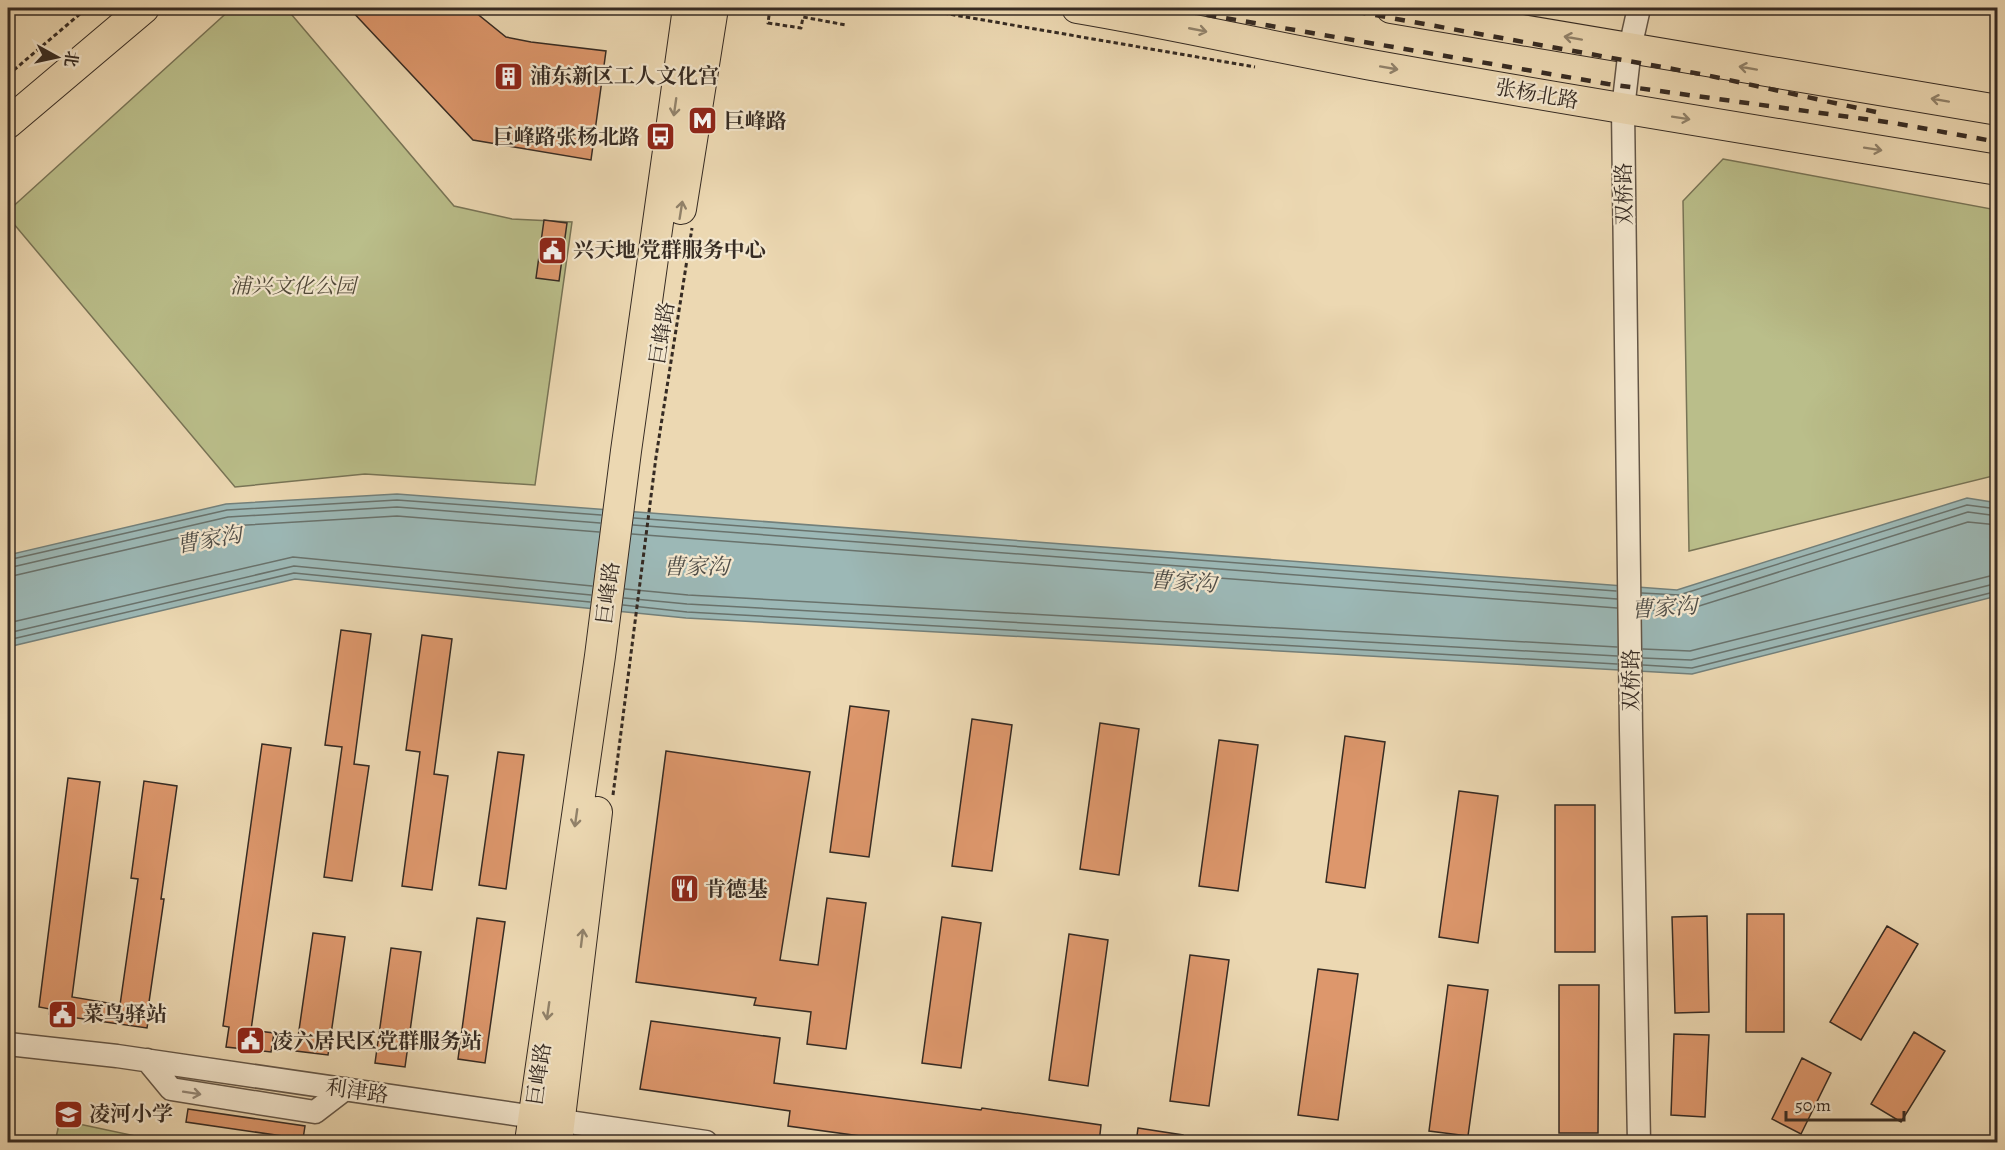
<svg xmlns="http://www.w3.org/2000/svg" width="2005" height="1150" font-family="Alegreya,'Noto Serif SC',serif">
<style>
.green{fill:#babe8a;stroke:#787456;stroke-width:1.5}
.water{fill:#9cb8b6;stroke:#73807b;stroke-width:1.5}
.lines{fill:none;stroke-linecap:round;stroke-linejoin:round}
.shore{stroke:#69726c;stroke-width:1.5}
.building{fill:#dd976c;stroke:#362b23;stroke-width:1.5}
.minor-casing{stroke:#645647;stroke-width:25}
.major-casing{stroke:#362b23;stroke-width:32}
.path{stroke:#362b23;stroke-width:3;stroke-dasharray:4.5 3;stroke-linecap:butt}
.minor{stroke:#f3e6cd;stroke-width:22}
.major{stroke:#ecd8b2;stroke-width:30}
.rail{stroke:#362b23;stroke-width:4.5;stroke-dasharray:10 10;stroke-linecap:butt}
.oneway{stroke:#91826a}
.oneway2{stroke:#948878}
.labels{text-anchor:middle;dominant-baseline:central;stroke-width:4.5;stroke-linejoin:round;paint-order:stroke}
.poi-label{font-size:21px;font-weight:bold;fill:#362b23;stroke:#f3e6cd;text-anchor:start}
.street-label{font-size:21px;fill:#362b23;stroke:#f3e6cd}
.park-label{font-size:21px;font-style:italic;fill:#504838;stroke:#f3e6cd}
.water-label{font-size:22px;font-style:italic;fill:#504e48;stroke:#f3e6cd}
</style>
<rect width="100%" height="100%" fill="#ecd8b2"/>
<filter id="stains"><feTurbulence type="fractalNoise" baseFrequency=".00333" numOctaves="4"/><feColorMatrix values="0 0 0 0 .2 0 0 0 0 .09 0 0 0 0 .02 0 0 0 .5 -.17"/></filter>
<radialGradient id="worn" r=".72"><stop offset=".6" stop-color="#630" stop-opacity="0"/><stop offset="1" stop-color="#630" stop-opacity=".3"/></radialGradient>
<!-- green -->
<path class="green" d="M232,8H286L454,206L512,219L572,222L535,485L365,474L235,487L8,217V211Z
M1723,159L1997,210V475L1689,551L1683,201Z
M60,1120L145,1138L144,1142H55Z"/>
<!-- water -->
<path class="water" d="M397,494L1677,590L1967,498L1998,503L1997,596L1692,674L686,618L295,579L8,647V555L226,504Z"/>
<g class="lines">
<!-- shore -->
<path class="shore" d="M634,518L1616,591
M633,525L1617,599
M632,534L1617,608
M8,560L227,510L397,500L601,515
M8,568L228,517L397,507L600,523
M8,577L229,526L397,516L599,532
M625,589L688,595L1617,647
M1642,593L1679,595L1967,505L1998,509
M624,598L687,604L1617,656
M1642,601L1681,603L1968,512L1998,516
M623,605L687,612L1617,664
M1642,610L1683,611L1968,522L1998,525
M8,623L293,557L592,586
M8,633L294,566L591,595
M8,640L294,573L590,602
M1643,649L1690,651L1998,574
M1643,658L1691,660L1998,583
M1643,665L1692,668L1998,591"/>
</g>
<!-- building -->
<path class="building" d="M349,8H470L506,37L531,42L606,51L591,160L473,140Z
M544,220L567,223L559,281L536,278Z
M341,630L371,634L354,764L369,766L352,881L324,877L342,747L325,745Z
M422,635L452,639L434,774L448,776L432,890L402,886L420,752L406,750Z
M850,706L889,711L869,857L830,852Z
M972,719L1012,725L992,871L952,866Z
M1100,723L1139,729L1119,875L1080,869Z
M1345,736L1385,742L1365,888L1326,882Z
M1219,740L1258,745L1238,891L1199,886Z
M262,744L291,748L251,1030L274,1033L271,1052L226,1047L229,1027L223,1026Z
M666,751L810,772L780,960L818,965L827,898L866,903L846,1049L807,1044L811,1012L754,1005L756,998L636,982Z
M498,752L524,755L506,889L479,885Z
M68,778L100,782L72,997L120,1005L138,879L131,878L144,781L177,786L161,899H164L148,1009H150L147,1028L49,1014L50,1009L39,1007Z
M1459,791L1498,796L1478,943L1439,937Z
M1555,805H1595V952H1555Z
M1747,914H1784V1032H1746Z
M1707,916L1709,1012L1675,1013L1672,917Z
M942,917L981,923L961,1068L922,1063Z
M477,918L505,922L485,1063L458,1059Z
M1887,926L1918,944L1861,1040L1830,1022Z
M313,933L345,937L328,1055L296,1051Z
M1069,934L1108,940L1088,1086L1049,1080Z
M391,948L421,952L405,1067L375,1063Z
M1190,955L1229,960L1209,1106L1170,1101Z
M1318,969L1358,974L1338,1120L1298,1115Z
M1448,985L1488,990L1468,1136L1429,1131Z
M1559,985H1599L1598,1133H1559Z
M651,1021L780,1038L774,1083L981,1110L982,1108L1101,1125L1099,1143H911L788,1126L790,1111L640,1089Z
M1914,1032L1945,1051L1901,1122L1871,1104Z
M1674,1034L1709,1035L1705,1117L1671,1115Z
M1802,1058L1831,1073L1801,1134L1772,1119Z
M188,1109L305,1126L303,1139L186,1122Z
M1138,1128L1183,1135V1143H1136Z"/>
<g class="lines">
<defs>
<path id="minor" d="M1639,8L1630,48L1623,109L1631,730L1639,1142
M8,1044L117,1056L706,1142
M147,1060L171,1089L315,1112L345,1089"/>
<path id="major" d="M1077,8C1178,25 1277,48 1377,66C1583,103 1791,136 1998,170
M1391,8L1998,110
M8,123L144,8
M681,209L713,8
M530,1142L600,656L626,451L688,8
M557,1142L597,812"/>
</defs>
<!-- minor casing -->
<use href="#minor" class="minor-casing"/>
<!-- major casing -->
<use href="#major" class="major-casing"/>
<!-- path -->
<path class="path" d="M770,8L768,23L801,28L803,17L846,25
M914,8L1255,67
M165,14L173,8
M8,75L87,8
M613,795L656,457L692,228"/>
<!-- minor -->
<use href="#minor" class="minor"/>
<!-- major -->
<use href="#major" class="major"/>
<!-- rail -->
<path class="rail" d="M1167,8L1608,84L1894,123L1998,142
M1336,8L1706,75L1885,114"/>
</g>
<!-- one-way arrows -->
<defs><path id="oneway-shaft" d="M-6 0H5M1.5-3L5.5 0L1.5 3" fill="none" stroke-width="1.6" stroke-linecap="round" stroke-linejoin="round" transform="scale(1.5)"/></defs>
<g class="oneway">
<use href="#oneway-shaft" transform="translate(1198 30) rotate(11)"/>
<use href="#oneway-shaft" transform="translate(1573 38) rotate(-170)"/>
<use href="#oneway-shaft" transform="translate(1389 68) rotate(10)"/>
<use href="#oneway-shaft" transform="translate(1748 68) rotate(-170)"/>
<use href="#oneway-shaft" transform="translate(1940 100) rotate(-170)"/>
<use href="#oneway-shaft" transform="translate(675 107) rotate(98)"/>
<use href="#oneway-shaft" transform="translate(1681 118) rotate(9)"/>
<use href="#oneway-shaft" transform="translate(1873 149) rotate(9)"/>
<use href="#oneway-shaft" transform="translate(681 210) rotate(-81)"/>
<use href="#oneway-shaft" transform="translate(576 818) rotate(98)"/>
<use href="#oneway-shaft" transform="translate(582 938) rotate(-83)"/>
<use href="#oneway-shaft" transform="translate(548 1011) rotate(98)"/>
</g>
<use class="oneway2" href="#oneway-shaft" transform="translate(192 1093) rotate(9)"/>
<!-- icons -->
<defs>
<symbol id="building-square" viewBox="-11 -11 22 22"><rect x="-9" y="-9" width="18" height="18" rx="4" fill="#8f2418" stroke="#f3e6cd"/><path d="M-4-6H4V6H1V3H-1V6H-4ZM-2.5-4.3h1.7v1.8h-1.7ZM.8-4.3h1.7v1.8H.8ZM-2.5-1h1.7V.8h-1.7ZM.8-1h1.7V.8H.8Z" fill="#fff"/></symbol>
<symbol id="metro-square" viewBox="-11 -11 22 22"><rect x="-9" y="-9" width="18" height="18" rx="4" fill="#8f2418" stroke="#f3e6cd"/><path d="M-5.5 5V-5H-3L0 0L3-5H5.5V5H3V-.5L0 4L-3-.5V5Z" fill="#fff"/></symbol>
<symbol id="bus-square" viewBox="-11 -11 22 22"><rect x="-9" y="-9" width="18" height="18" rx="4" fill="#8f2418" stroke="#f3e6cd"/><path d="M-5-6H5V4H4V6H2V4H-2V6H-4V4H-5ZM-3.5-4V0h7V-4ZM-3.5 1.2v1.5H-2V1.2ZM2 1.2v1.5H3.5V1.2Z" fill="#fff"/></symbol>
<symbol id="civic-square" viewBox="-11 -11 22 22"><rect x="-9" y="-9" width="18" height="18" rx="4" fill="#8f2418" stroke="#f3e6cd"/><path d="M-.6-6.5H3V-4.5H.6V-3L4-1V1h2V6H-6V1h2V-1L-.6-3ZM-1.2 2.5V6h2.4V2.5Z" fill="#fff"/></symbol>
<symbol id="restaurant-square" viewBox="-11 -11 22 22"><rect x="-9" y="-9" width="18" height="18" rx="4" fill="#8f2418" stroke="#f3e6cd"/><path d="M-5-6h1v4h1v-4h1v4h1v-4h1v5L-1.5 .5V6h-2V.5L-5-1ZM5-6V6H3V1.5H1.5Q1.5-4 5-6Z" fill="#fff"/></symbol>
<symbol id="school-square" viewBox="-11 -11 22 22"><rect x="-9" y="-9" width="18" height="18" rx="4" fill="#8f2418" stroke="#f3e6cd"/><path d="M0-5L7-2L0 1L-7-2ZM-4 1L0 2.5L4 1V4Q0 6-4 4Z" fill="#fff"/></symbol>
</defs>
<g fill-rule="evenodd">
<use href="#building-square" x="492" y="60" width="33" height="33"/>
<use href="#metro-square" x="686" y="104" width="33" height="33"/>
<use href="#bus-square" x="644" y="120" width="33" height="33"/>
<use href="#civic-square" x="536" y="234" width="33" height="33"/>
<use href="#restaurant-square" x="668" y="872" width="33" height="33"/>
<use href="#civic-square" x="46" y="998" width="33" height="33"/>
<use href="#civic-square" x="234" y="1024" width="33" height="33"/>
<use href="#school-square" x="52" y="1098" width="33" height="33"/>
</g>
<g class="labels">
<!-- poi labels -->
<g class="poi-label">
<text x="530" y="76">浦东新区工人文化宫</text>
<text x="724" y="121">巨峰路</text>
<text x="640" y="137" text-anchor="end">巨峰路张杨北路</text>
<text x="573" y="250">兴天地 党群服务中心</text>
<text x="705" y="889">肯德基</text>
<text x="83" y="1014">菜鸟驿站</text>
<text x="272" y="1041">凌六居民区党群服务站</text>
<text x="89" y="1114">凌河小学</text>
</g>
<!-- street labels -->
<g class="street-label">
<text transform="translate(1537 94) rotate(10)">张杨北路</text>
<text transform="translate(1624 194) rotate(-91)">双桥路</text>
<text transform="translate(662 333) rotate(-81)">巨蜂路</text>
<text transform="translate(608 593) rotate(-83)">巨峰路</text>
<text transform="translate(1631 680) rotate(-90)">双桥路</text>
<text transform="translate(539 1074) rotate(-82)">巨峰路</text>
<text transform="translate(357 1091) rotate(8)">利津路</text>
</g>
<!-- park labels -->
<g class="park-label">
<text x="293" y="286">浦兴文化公园</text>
</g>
<!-- water labels -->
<g class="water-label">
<text transform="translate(209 540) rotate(-10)">曹家沟</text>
<text x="696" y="567">曹家沟</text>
<text transform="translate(1183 582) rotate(4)">曹家沟</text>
<text transform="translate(1664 608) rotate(-4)">曹家沟</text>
</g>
</g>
<!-- margin -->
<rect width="2005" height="1150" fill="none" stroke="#ecd8b2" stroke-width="30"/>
<rect x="9" y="9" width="1987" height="1132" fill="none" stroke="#362b23" stroke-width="3"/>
<rect x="15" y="15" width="1975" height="1120" fill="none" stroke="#362b23" stroke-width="1.5"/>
<!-- north arrow -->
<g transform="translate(57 57) rotate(98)" stroke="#f3e6cd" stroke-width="4.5" paint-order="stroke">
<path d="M0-4.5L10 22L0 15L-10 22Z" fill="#362b23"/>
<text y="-9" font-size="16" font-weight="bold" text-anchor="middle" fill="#362b23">北</text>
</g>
<!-- scale -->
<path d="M1786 1111v9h118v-9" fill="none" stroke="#362b23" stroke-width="3"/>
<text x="1795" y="1111" font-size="18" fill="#362b23" stroke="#f3e6cd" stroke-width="4.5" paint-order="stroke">50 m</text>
<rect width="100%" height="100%" filter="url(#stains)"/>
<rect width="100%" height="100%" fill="url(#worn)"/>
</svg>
